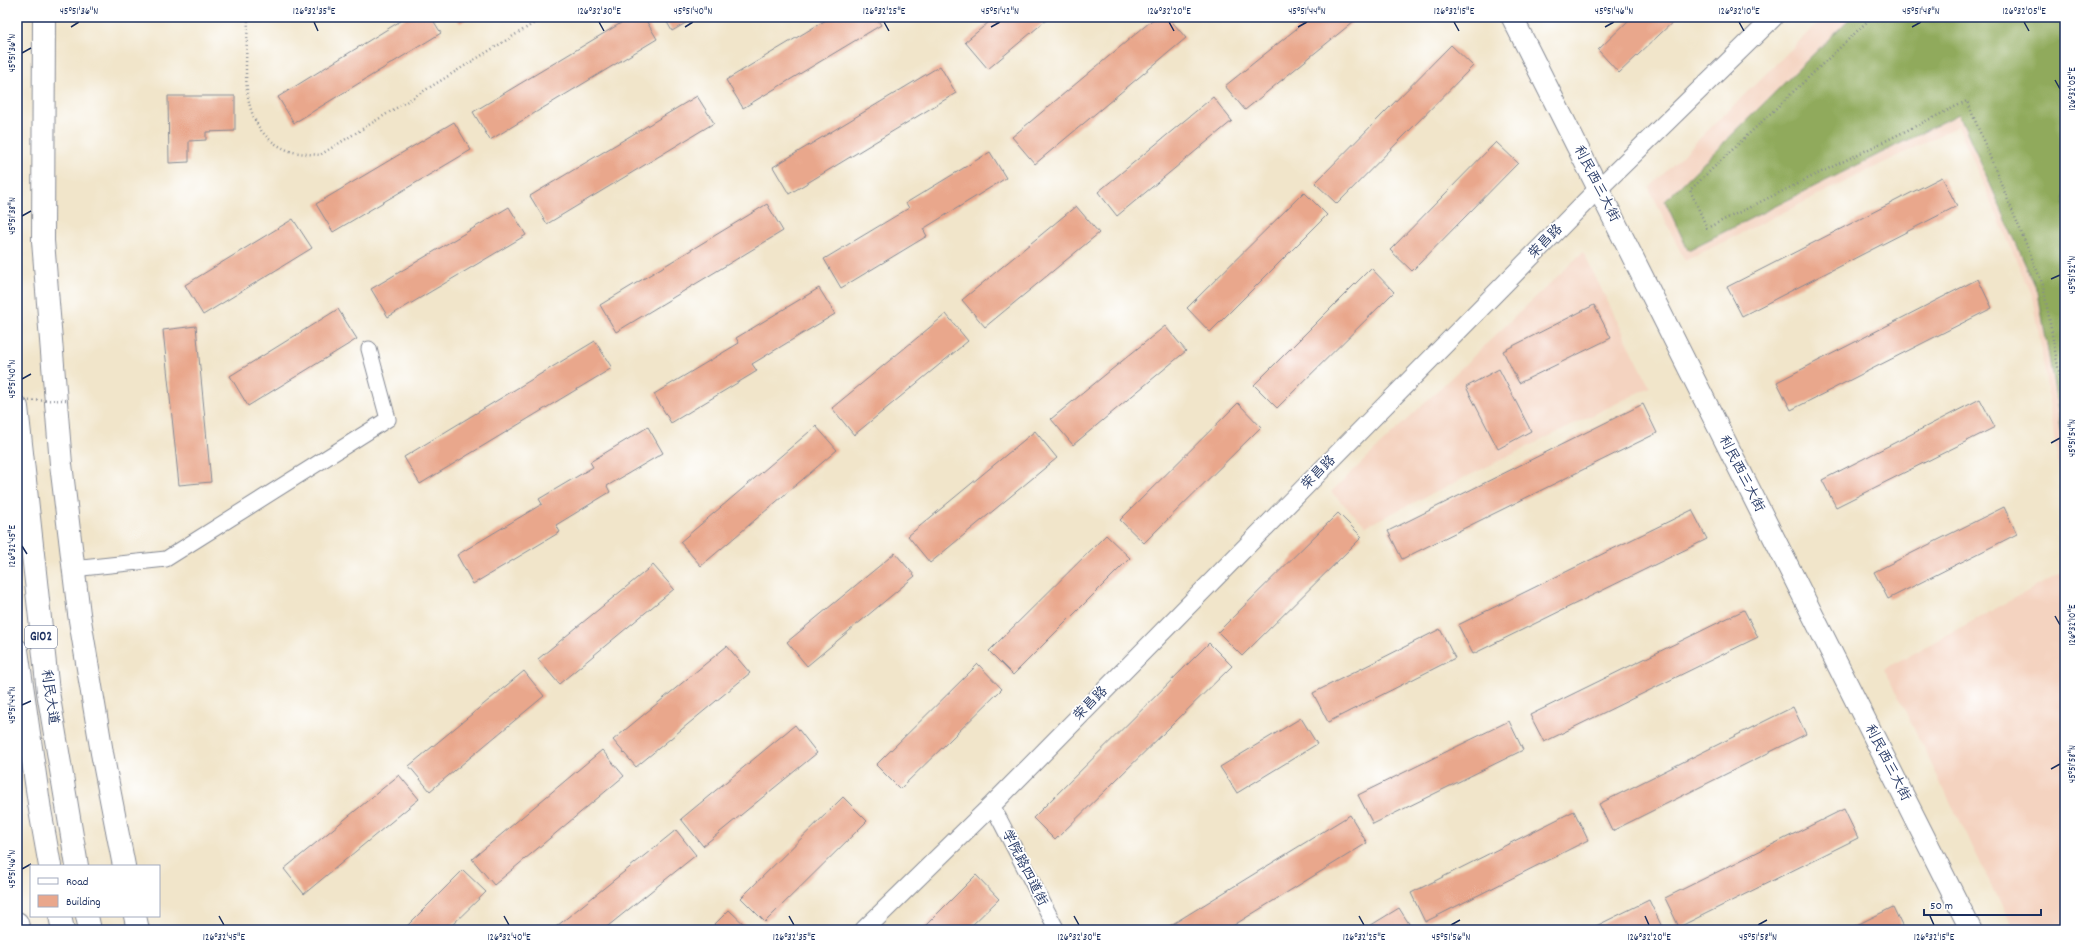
<svg xmlns="http://www.w3.org/2000/svg" width="2082" height="947" font-family="Dekko,'LXGW WenKai TC',sans-serif">
<style>
.built{fill:#f4d3c0}
.forest{fill:#90aa5b;stroke:#566c5c}
.building{fill:#e9a78c}
.lines{fill:none;stroke-linecap:round;stroke-linejoin:round}
.minor-casing{stroke:#868a94;stroke-width:17}
.tertiary-casing{stroke:#868a94;stroke-width:20}
.secondary-casing{stroke:#868a94;stroke-width:23}
.trunk-casing{stroke:#868a94;stroke-width:24}
.path{stroke:#868a94;stroke-width:2.5;stroke-dasharray:1 3;stroke-linecap:butt}
.minor{stroke:#fff;stroke-width:15}
.tertiary{stroke:#fff;stroke-width:18}
.secondary{stroke:#fff;stroke-width:21}
.trunk{stroke:#fff;stroke-width:22}
.path-bridge{stroke:#868a94;stroke-width:2.5;stroke-dasharray:1 3;stroke-linecap:butt}
.ticks{fill:none;stroke:#1b2f5e;stroke-width:1.5}
.labels{text-anchor:middle;dominant-baseline:central;stroke-width:3.5;stroke-linejoin:round;paint-order:stroke}
.shield{fill:#fff;stroke:#5f6d8e;stroke-width:1}
.shield-label{font-size:13px;font-weight:bold;fill:#1b2f5e}
.street-label{font-size:14px;fill:#1b2f5e;stroke:#fff}
.neatline{fill:none;stroke:#1b2f5e;stroke-width:1.5}
.ticks-label{font-size:10px;text-anchor:middle;fill:#1b2f5e}
</style>
<rect width="100%" height="100%" fill="#fff"/>
<filter id="ink" filterUnits="userSpaceOnUse"><feTurbulence type="fractalNoise" baseFrequency=".025" numOctaves="2"/><feDisplacementMap in="SourceGraphic" scale="8" xChannelSelector="R" yChannelSelector="G"/><feConvolveMatrix kernelMatrix="1 2 1 2 8 2 1 2 1" color-interpolation-filters="sRGB"/></filter>
<filter id="wash" filterUnits="userSpaceOnUse"><feTurbulence type="fractalNoise" baseFrequency=".012" numOctaves="4" result="noise"/><feDisplacementMap in="SourceGraphic" scale="16" xChannelSelector="R" yChannelSelector="G"/><feGaussianBlur stdDeviation="0.9" result="paint"/><feColorMatrix in="noise" values="0 0 0 0 0 0 0 0 0 0 0 0 0 0 0 0 0 1.4 0 .05"/><feComposite in="paint" operator="in"/></filter>
<g filter="url(#wash)">
<rect width="100%" height="100%" fill="#f1e5ca"/>
<!-- built -->
<path class="built" d="M1824,17H2065V510L2034,301L1958,126L1685,261L1649,188Z
M1583,252L1650,387L1366,526L1331,492Z
M2065,571V930H2014L1884,669Z"/>
<!-- forest -->
<path class="forest" d="M1851,17H2065V452L2038,292L1959,114L1688,250L1665,201Z"/>
<g id="blocks">
<!-- building -->
<path class="building" d="M407,17H431L441,33L294,123L278,97Z
M456,17H470L460,23Z
M631,17H644L657,39L490,140L473,112Z
M664,17H696L672,31Z
M831,17H876L881,25L743,108L726,80Z
M995,17H1050L988,69L965,42Z
M1156,17H1168L1186,38L1035,164L1012,137Z
M1311,17H1359L1245,110L1225,86Z
M1632,17H1678L1619,73L1598,50Z
M1451,45L1473,66L1337,204L1315,183Z
M940,66L956,93L789,194L773,167Z
M168,96H235V131L206,132V140L189,141V162L169,163Z
M697,96L714,123L547,224L530,196Z
M1213,97L1232,121L1117,216L1098,192Z
M454,122L471,150L333,232L316,204Z
M1496,142L1518,163L1412,271L1390,250Z
M990,152L1006,178L923,229L927,236L841,288L824,259L909,208L906,203Z
M1942,177L1957,206L1742,316L1727,287Z
M1304,192L1327,215L1210,332L1187,308Z
M767,204L783,231L616,332L600,305Z
M1076,206L1099,233L985,327L962,300Z
M509,207L526,235L388,317L371,289Z
M293,219L312,248L203,315L185,285Z
M1371,268L1394,292L1277,408L1254,385Z
M1978,279L1992,308L1791,410L1777,382Z
M819,288L835,314L752,364L757,371L671,423L654,394L739,343L736,338Z
M1594,305L1611,338L1519,383L1503,351Z
M338,309L357,339L248,406L230,376Z
M946,314L968,341L854,435L832,408Z
M196,326L211,482L179,485L163,330Z
M1165,326L1186,351L1073,445L1051,419Z
M595,341L612,368L420,484L404,457Z
M1499,369L1531,431L1498,449L1466,387Z
M1980,399L1995,427L1836,507L1822,480Z
M1238,403L1261,427L1144,543L1120,520Z
M1643,404L1657,433L1402,559L1388,531Z
M816,426L837,450L701,566L680,542Z
M648,427L663,453L607,486L610,492L556,525L560,532L473,584L457,555L542,504L539,499L593,467L590,462Z
M1035,431L1057,458L930,563L908,536Z
M2004,507L2017,534L1888,599L1874,572Z
M1692,510L1707,539L1473,654L1458,625Z
M1338,513L1362,537L1242,656L1218,632Z
M1106,535L1130,558L1013,675L989,651Z
M895,553L915,576L807,666L787,642Z
M653,565L674,589L559,684L538,659Z
M1744,610L1758,637L1544,742L1530,715Z
M1440,629L1455,658L1328,722L1313,693Z
M1209,643L1232,666L1055,840L1033,818Z
M727,646L750,673L636,767L613,740Z
M978,664L1002,689L900,789L876,765Z
M524,671L544,696L430,791L409,766Z
M1793,707L1806,734L1612,831L1599,804Z
M1301,718L1317,744L1237,793L1220,767Z
M1509,721L1523,750L1373,824L1358,795Z
M795,725L817,753L703,846L681,819Z
M602,750L624,776L494,885L472,859Z
M399,775L419,799L304,894L284,869Z
M843,797L867,821L765,922L741,898Z
M1844,809L1858,838L1679,927L1665,898Z
M1574,811L1588,840L1425,922L1411,893Z
M1350,815L1367,843L1226,930H1163Z
M676,830L696,855L603,930H552Z
M463,870L486,892L447,930H403Z
M976,875L999,899L967,930H921Z
M1649,900L1663,929L1588,930Z
M1893,907L1904,930H1847Z
M1399,908L1413,930H1363Z
M729,910L750,930H709Z"/>
</g>
</g>
<g filter="url(#ink)">
<use href="#blocks" fill-opacity="0" stroke="#868a94" stroke-width="1"/>
<g class="lines">
<defs>
<path id="minor" d="M73,569L166,559L388,419L369,349
M992,805L1057,930"/>
<path id="tertiary" d="M864,930L992,805L1591,196L1774,17"/>
<path id="secondary" d="M1512,17L1971,930"/>
<path id="trunk" d="M44,17L43,241L61,464L79,614L102,753L124,866
M17,407L48,692L77,866
M17,650L40,810L50,866
M60,916L63,930
M87,916L90,930
M135,916L138,930
M17,923L19,930"/>
</defs>
<!-- minor casing -->
<use href="#minor" class="minor-casing"/>
<!-- tertiary casing -->
<use href="#tertiary" class="tertiary-casing"/>
<!-- secondary casing -->
<use href="#secondary" class="secondary-casing"/>
<!-- trunk casing -->
<use href="#trunk" class="trunk-casing"/>
<!-- path -->
<path class="path" d="M248,17C247,64 234,131 290,151C299,154 311,154 320,155L544,17
M1872,17L1690,190L1707,228L1967,101L2043,285L2065,405"/>
<!-- minor -->
<use href="#minor" class="minor"/>
<!-- tertiary -->
<use href="#tertiary" class="tertiary"/>
<!-- secondary -->
<use href="#secondary" class="secondary"/>
<!-- trunk -->
<use href="#trunk" class="trunk"/>
<!-- path-bridge -->
<path class="path-bridge" d="M17,401L67,400"/>
</g>
</g>
<!-- ticks -->
<path class="ticks" d="M314,22L318,31M599,22L604,31M884,22L889,31M1169,22L1174,31M1454,22L1459,31M1739,22L1744,31M2024,22L2029,31M71,27L79,22M685,27L693,22M991,27L1000,22M1298,27L1307,22M1605,27L1614,22M1912,27L1921,22M22,53L31,48M2055,80L2060,89M22,216L31,211M2051,279L2060,275M22,379L31,374M2051,443L2060,438M22,546L27,554M2055,616L2060,625M22,705L31,701M2051,769L2060,764M22,869L31,864M219,916L224,925M504,916L509,925M789,916L794,925M1074,916L1079,925M1359,916L1364,925M1645,916L1649,925M1930,916L1934,925M1451,925L1460,920M1758,925L1767,920"/>
<g class="labels">
<!-- shield labels -->
<rect class="shield" x="25" y="626" width="32" height="22" rx="3"/>
<g class="shield-label">
<text x="41" y="637">G102</text>
</g>
<!-- street labels -->
<g class="street-label">
<text transform="translate(1596 184) rotate(63)">利民西三大街</text>
<text transform="translate(1546 242) rotate(-45)">荣昌路</text>
<text transform="translate(1319 473) rotate(-45)">荣昌路</text>
<text transform="translate(1741 474) rotate(63)">利民西三大街</text>
<text transform="translate(49 697) rotate(82)">利民大道</text>
<text transform="translate(1091 704) rotate(-45)">荣昌路</text>
<text transform="translate(1887 763) rotate(63)">利民西三大街</text>
<text transform="translate(1024 868) rotate(63)">学院路四道街</text>
</g>
</g>
<!-- margin -->
<rect width="2082" height="947" fill="none" stroke="#fff" stroke-width="44"/>
<!-- legend -->
<rect x="30" y="865" width="130" height="52" fill="#ffffff" stroke="#a4acbf"/>
<rect x="38" y="878" width="20" height="6" fill="#ffffff" stroke="#a4acbf"/>
<text x="66" y="885" font-size="12" fill="#1b2f5e">Road</text>
<rect x="38" y="895" width="20" height="12" fill="#e9a78c" stroke="#a4acbf"/>
<text x="66" y="905" font-size="12" fill="#1b2f5e">Building</text>
<!-- scale -->
<path d="M1924 909v6h117v-6" fill="none" stroke="#1b2f5e" stroke-width="2"/>
<text x="1930" y="909" font-size="12" fill="#1b2f5e" stroke="#ffffff" stroke-width="3" paint-order="stroke">50 m</text>
<rect x="22" y="22" width="2038" height="903" class="neatline"/>
<g class="ticks-label">
<text x="79" y="14">45°51'36"N</text>
<text x="314" y="14">126°32'35"E</text>
<text x="599" y="14">126°32'30"E</text>
<text x="693" y="14">45°51'40"N</text>
<text x="884" y="14">126°32'25"E</text>
<text x="1000" y="14">45°51'42"N</text>
<text x="1169" y="14">126°32'20"E</text>
<text x="1307" y="14">45°51'44"N</text>
<text x="1454" y="14">126°32'15"E</text>
<text x="1614" y="14">45°51'46"N</text>
<text x="1739" y="14">126°32'10"E</text>
<text x="1921" y="14">45°51'48"N</text>
<text x="2024" y="14">126°32'05"E</text>
<text transform="translate(11 53) rotate(-90)" y="4">45°51'36"N</text>
<text transform="translate(2071 89) rotate(-90)" y="4">126°32'05"E</text>
<text transform="translate(11 216) rotate(-90)" y="4">45°51'38"N</text>
<text transform="translate(2071 275) rotate(-90)" y="4">45°51'52"N</text>
<text transform="translate(11 379) rotate(-90)" y="4">45°51'40"N</text>
<text transform="translate(2071 438) rotate(-90)" y="4">45°51'54"N</text>
<text transform="translate(11 546) rotate(-90)" y="4">126°32'45"E</text>
<text transform="translate(2071 625) rotate(-90)" y="4">126°32'10"E</text>
<text transform="translate(11 705) rotate(-90)" y="4">45°51'44"N</text>
<text transform="translate(2071 764) rotate(-90)" y="4">45°51'58"N</text>
<text transform="translate(11 869) rotate(-90)" y="4">45°51'46"N</text>
<text x="224" y="940">126°32'45"E</text>
<text x="509" y="940">126°32'40"E</text>
<text x="794" y="940">126°32'35"E</text>
<text x="1079" y="940">126°32'30"E</text>
<text x="1364" y="940">126°32'25"E</text>
<text x="1451" y="940">45°51'56"N</text>
<text x="1649" y="940">126°32'20"E</text>
<text x="1758" y="940">45°51'58"N</text>
<text x="1934" y="940">126°32'15"E</text>
</g>
</svg>
